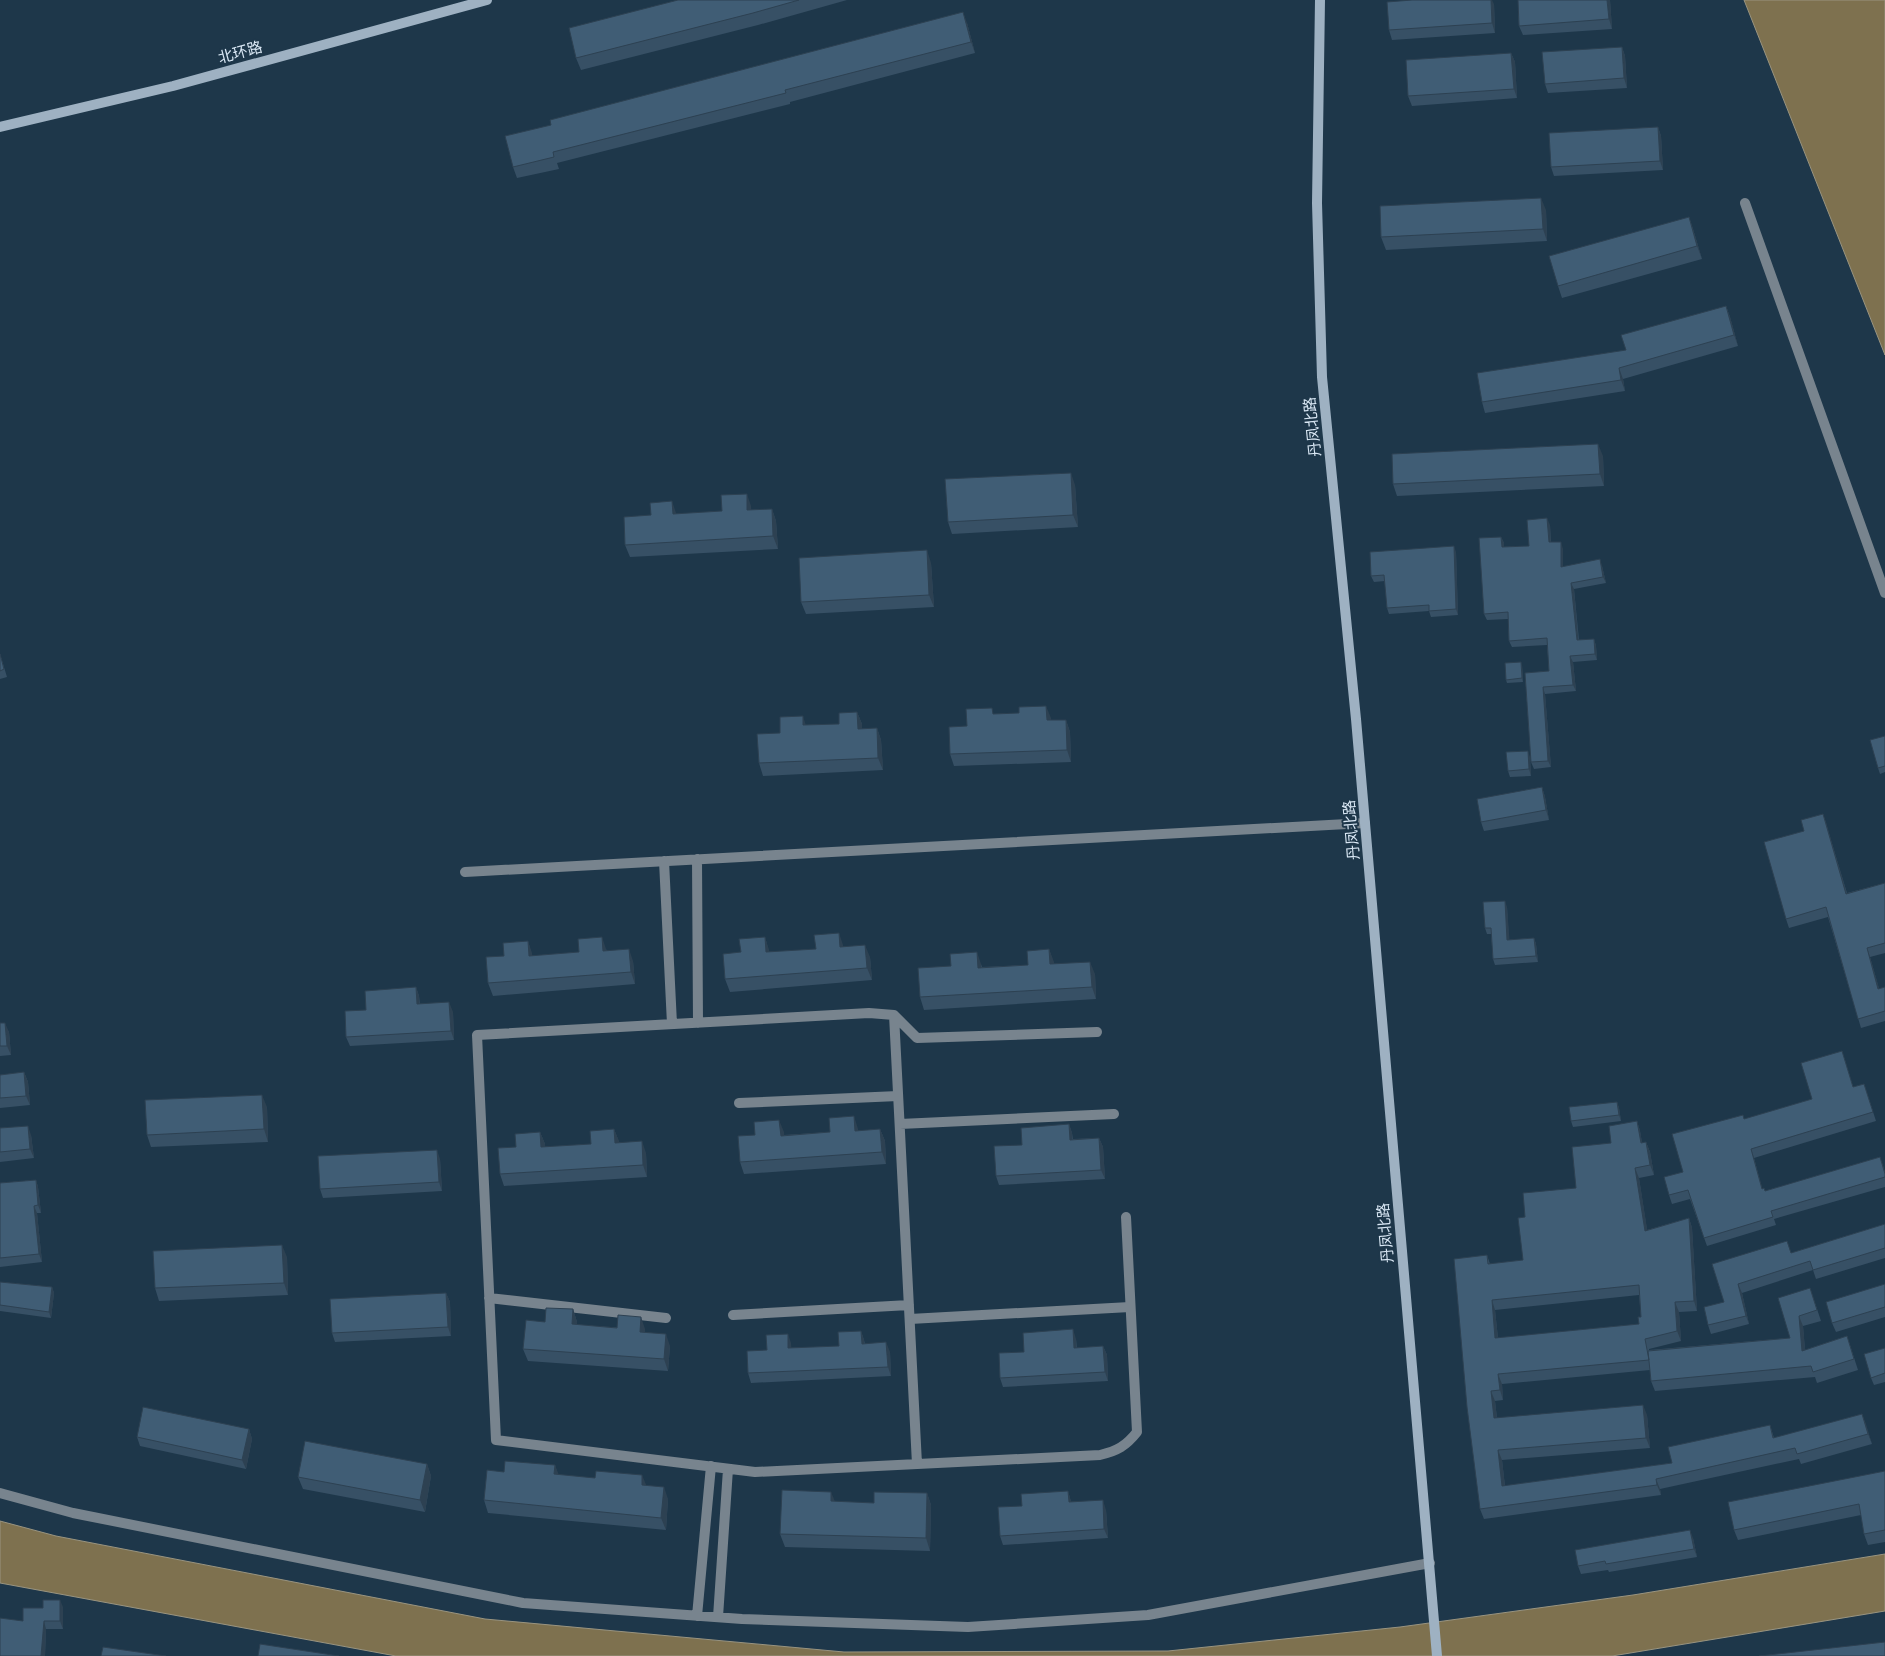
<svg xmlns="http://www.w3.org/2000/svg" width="1885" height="1656" font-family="'PT Sans Narrow','Noto Sans SC',sans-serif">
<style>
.water{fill:#7e714f;stroke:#999480}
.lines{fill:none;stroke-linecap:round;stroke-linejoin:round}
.street{stroke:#78848e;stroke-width:10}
.secondary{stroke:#9eb1c2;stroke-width:10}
.wall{fill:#375065;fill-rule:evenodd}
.shaded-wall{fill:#2d4152}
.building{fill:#405d75;stroke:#2d4152;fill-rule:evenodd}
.labels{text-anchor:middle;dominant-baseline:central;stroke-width:4;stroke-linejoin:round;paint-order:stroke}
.street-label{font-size:15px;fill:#d9e7f4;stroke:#1e374a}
</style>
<rect width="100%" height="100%" fill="#1e374a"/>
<!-- water -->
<path class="water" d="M1744,0H1885V355Z
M0,1521L56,1536L485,1619L844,1652L1168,1651L1400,1627L1633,1595L1885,1554V1611L1612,1656H396L0,1583Z"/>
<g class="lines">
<!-- street -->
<path class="street" d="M1745,203L1885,593
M697,859L698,1023
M664,861L672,1024
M465,872L1365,823
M894,1015L917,1464
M1097,1032L917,1038L894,1015L869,1013L477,1035L496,1440L755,1472L1100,1455C1117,1451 1126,1446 1137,1432L1126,1217
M739,1103L898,1096
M900,1124L1114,1114
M489,1298L666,1318
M733,1315L909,1305
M910,1319L1130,1307
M0,1493L73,1513L523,1603L742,1619L968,1627L1148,1615L1430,1563
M697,1616L711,1466
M718,1617L728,1469"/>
<!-- secondary -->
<path class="secondary" d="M1320,0L1317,203L1322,377L1356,719L1437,1656
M0,127L173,86L487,0"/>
</g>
<!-- wall -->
<path class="wall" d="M678,0H847L758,25L581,70L576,58Z
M1518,0H1610L1612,29L1523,35L1519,26Z
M1494,4L1495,33L1392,40L1389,30Z
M967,23L975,53L790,102V104L557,163L559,169L517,178L513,167L551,125Z
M1622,47L1625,56L1627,88L1548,93L1545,84Z
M1511,53L1515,62L1517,98L1412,106L1408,96Z
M1658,127L1661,136L1663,170L1554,176L1551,167Z
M1546,210L1547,241L1386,250L1381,237Z
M1689,217L1693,229L1702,259L1562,298L1558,286Z
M1726,306L1730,317L1738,346L1623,379L1625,391L1485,413L1482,402L1626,350Z
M1603,456L1604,486L1397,496L1393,484Z
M1075,485L1078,527L952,534L948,522Z
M751,506V510L772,509L776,521L778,549L630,557L625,545L676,514L722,511Z
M1550,525L1551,542L1563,549V567L1602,566L1606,583L1574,589L1579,640L1594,639L1596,646L1597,660L1573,662L1576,691L1545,694L1551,767L1534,769L1531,762L1525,673L1549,671L1547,645L1512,647L1509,641L1508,619L1487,620L1484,614L1501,537L1504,543V547L1529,546Z
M1456,552L1458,615L1431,617L1429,611L1389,614L1387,608L1385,581L1374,582L1371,576Z
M931,563L934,607L806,614L801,602Z
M0,654L7,677L0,679Z
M1522,665L1523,682L1507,683L1506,680Z
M857,712L862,724V729L877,728L881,740L883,770L763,776L759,763L806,725L839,724Z
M995,714L1051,718V720H1066L1070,732L1071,762L954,766L950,754L967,726Z
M1885,736V772L1880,774L1878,768Z
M1530,757L1531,776L1510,777L1508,771Z
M1542,787L1545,797L1549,820L1484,831L1481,822Z
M1823,814L1847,893L1885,883V953L1870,957L1879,989L1885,987V1021L1861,1028L1828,917L1789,928L1786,919L1804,831Z
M1507,907L1509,940L1534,938L1536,944L1538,962L1495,965L1493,959L1491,934H1487L1485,928Z
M765,937L769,952L816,949L843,945V947L870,957L872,980L730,992L725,979L741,952Z
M528,941L532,956L579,952L606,949L607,951L633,961L635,984L493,996L488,983L504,956Z
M1049,949L1054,964L1095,974L1096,999L924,1010L920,997L981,964L982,967L1028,965Z
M416,987L419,996L420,1004L453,1012L454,1040L350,1046L346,1037L366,1010Z
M0,1023L9,1032L11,1055L0,1056Z
M1842,1051L1853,1087L1864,1084L1876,1121L1754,1158L1762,1189L1765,1191L1880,1157L1885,1172V1187L1774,1219L1776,1225L1707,1246L1690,1199L1672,1204L1669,1195L1683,1172L1745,1119L1812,1099Z
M24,1072L28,1082L30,1105L0,1108V1075Z
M1617,1102L1619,1108L1621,1121L1573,1127L1571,1121Z
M267,1107L268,1142L151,1147L147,1135Z
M1637,1121L1640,1131L1642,1143L1646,1142L1650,1152L1654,1175L1639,1178L1647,1230L1689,1218L1692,1228L1697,1311L1679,1312L1681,1341L1649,1349V1350L1790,1338L1810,1288L1821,1321L1803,1326L1805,1350L1847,1336L1858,1370L1817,1383L1815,1377L1655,1391L1651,1381L1650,1370L1502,1384L1503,1400L1495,1401L1497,1418L1647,1415L1650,1448L1502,1460L1505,1486L1672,1463L1770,1425L1774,1438L1862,1414L1872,1444L1801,1464L1799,1459L1660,1489L1661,1495L1484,1519L1480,1509L1487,1255L1490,1264L1523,1260L1525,1217L1576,1188L1611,1143ZM1639,1295L1641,1317L1639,1324L1498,1338L1495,1310Z
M1069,1124L1072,1133L1073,1139L1099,1138L1103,1147L1105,1179L999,1185L996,1176L1022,1145Z
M0,1128L31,1135L34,1158L0,1162Z
M614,1129L619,1142L646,1153L647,1177L504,1186L500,1174L516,1147L540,1132L545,1144V1147L591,1144Z
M858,1129V1131L880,1129L885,1141L886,1164L744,1174L740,1162L784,1132V1135L830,1132Z
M440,1159L442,1191L323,1198L320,1189Z
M36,1180L38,1187L41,1213H37L42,1262L0,1267V1183Z
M1885,1224V1258L1816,1279L1813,1270L1742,1293L1749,1324L1711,1334L1708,1325L1724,1302L1712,1264L1791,1253Z
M287,1257L288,1295L159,1301L155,1288Z
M0,1282L52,1287L54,1293L51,1318L0,1311Z
M1885,1284V1317L1836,1332L1832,1323Z
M446,1293L450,1302L451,1336L335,1342L332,1333Z
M573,1309L577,1322V1325L645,1329V1332L670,1346L668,1371L528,1361L523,1349L545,1322Z
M861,1331L864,1340L865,1344L890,1352L891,1376L751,1383L748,1373L767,1350L791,1343V1348L839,1346Z
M1076,1339L1077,1348L1103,1346L1107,1355L1108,1381L1003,1387L1000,1378L1024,1352Z
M1885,1348V1382L1874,1385L1871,1378Z
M249,1429L252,1439L246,1469L140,1446L137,1437Z
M427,1464L431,1476L425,1512L303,1489L298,1477Z
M555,1465L558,1475L646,1485L668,1499L666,1530L488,1513L484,1500L504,1472Z
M1885,1471V1542L1868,1545L1864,1534L1861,1515L1738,1540L1734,1530Z
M1068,1491L1071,1502L1106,1510L1108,1538L1003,1545L1000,1536L1022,1506Z
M927,1493L931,1505L930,1551L785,1547L780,1534L835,1502L874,1503Z
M1693,1538L1697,1557L1609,1572L1608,1570L1581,1574L1578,1566Z
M63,1607V1629H46L45,1656H0L23,1621Z"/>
<!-- shaded-wall -->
<path class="shaded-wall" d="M1491,0H1492L1494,4L1495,33L1492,23Z
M1607,0H1610L1612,29L1609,19Z
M963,12L967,23L975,53L971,42Z
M1622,47L1625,56L1627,88L1624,78Z
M1511,53L1515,62L1517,98L1514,89Z
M1658,127L1661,136L1663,170L1660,161Z
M1541,198L1546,210L1547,241L1543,229Z
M1689,217L1693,229L1702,259L1697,246Z
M1726,306L1730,317L1738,346L1734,335Z
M1619,368L1623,379L1625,391L1621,380Z
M1598,444L1603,456L1604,486L1600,474Z
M1071,473L1075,485L1078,527L1073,515Z
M747,494L751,506L752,523L747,510Z
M672,501L676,513L677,526L673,514Z
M772,509L776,521L778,549L773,536Z
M1547,518L1550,525L1551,549L1549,542Z
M1501,537L1504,543V554L1502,547Z
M1561,542L1563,549V574L1561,567Z
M1454,546L1456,552L1458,615L1456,609Z
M927,550L931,563L934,607L929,595Z
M1600,559L1602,566L1606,583L1603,577Z
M1571,583L1574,589L1579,647L1577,640Z
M1594,639L1596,646L1597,660L1595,654Z
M1570,656L1573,662L1576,691L1573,685Z
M1521,662L1522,665L1523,682L1522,678Z
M1543,687L1545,694L1551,767L1548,761Z
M1046,706L1051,718V733L1047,720Z
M857,712L862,724V741L858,729Z
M803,716L807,729L803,725Z
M1066,720L1070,732L1071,762L1067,750Z
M877,728L881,740L883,770L878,758Z
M1528,751L1530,757L1531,776L1529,769Z
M1542,787L1545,797L1549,820L1546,810Z
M1823,814L1826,822L1849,902L1846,894Z
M1505,901L1507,907L1510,946L1507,940Z
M839,933L843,945L844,959L840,947Z
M602,937L606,949L607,963L603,951Z
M765,937L769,950L770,965L766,952Z
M1534,938L1536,944L1538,962L1536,956Z
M528,941L532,953L533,969L529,956Z
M865,945L870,957L872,980L867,968Z
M1867,948L1870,957L1882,998L1878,989Z
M629,949L633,961L635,984L631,972Z
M1049,949L1054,962L1055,977L1050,964Z
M977,952L981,964L982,980L978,968Z
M1090,962L1095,974L1096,999L1092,987Z
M416,987L419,996L420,1013L417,1004Z
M449,1002L453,1012L454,1040L451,1031Z
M5,1023L9,1032L11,1055L7,1046Z
M24,1072L28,1082L30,1105L26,1096Z
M262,1095L267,1107L268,1142L264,1129Z
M1617,1102L1619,1108L1621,1121L1619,1115Z
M854,1116L858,1129L859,1143L855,1131Z
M779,1120L784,1132L785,1148L781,1136Z
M1637,1121L1640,1131L1644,1153L1641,1143Z
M1069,1124L1072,1133L1073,1149L1070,1140Z
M28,1126L31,1135L34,1158L30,1149Z
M614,1129L619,1141L620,1155L615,1143Z
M880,1129L885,1141L886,1164L882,1152Z
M540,1132L545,1144L546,1160L541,1147Z
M1099,1138L1103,1147L1105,1179L1101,1170Z
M642,1141L646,1153L647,1177L643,1165Z
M1646,1142L1650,1152L1654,1175L1650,1165Z
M1751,1149L1754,1158L1765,1198L1762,1189Z
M437,1150L440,1159L442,1191L439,1182Z
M1635,1168L1639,1178L1649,1241L1645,1231Z
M36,1180L38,1187L41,1213L38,1205Z
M34,1206L37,1213L42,1262L39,1254Z
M1689,1218L1692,1228L1697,1311L1694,1301Z
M282,1245L287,1257L288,1295L284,1283Z
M1738,1284L1742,1293L1749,1324L1746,1316Z
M52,1287L54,1293L51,1318L49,1312Z
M446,1293L450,1302L451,1336L448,1327Z
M1492,1300L1495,1310L1499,1348L1495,1338Z
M1675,1302L1679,1312L1681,1341L1677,1331Z
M573,1309L577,1322L576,1337L572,1324Z
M1799,1316L1803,1326L1806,1361L1802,1351Z
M641,1317L645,1329V1344L640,1332Z
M1073,1329L1076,1339L1077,1357L1074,1348Z
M861,1331L864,1340L865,1353L862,1344Z
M666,1334L670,1346L668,1371L664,1359Z
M788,1334L791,1343L792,1357L788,1348Z
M886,1342L890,1352L891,1376L888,1367Z
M1103,1346L1107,1355L1108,1381L1105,1372Z
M1498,1374L1502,1384L1503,1400L1500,1390Z
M1491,1391L1495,1401L1498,1428L1494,1418Z
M1643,1405L1647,1415L1650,1448L1646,1438Z
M1862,1414L1866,1424L1872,1444L1868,1434Z
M249,1429L252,1439L246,1469L242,1460Z
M1498,1450L1502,1460L1506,1496L1502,1486Z
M427,1464L431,1476L425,1512L420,1500Z
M555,1465L560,1478L554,1474Z
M642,1475L647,1487L642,1485Z
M1656,1479L1660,1489L1661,1495L1657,1485Z
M664,1487L668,1499L666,1530L661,1518Z
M1068,1491L1071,1501L1072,1512L1069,1502Z
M831,1492L836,1504L831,1501Z
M927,1493L931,1505L930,1551L926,1538Z
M1103,1500L1106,1510L1108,1538L1104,1529Z
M1690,1530L1693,1538L1697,1557L1694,1549Z
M60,1600L63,1607V1629L60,1621Z
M44,1621L46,1629L45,1656H41Z"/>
<!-- building -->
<path class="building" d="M678,0H799L753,13L576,58L569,28Z
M1412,0H1491L1492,23L1389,30L1387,2Z
M1518,0H1607L1609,19L1519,26Z
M963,12L971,42L785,90L786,93L553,152L554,157L513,167L505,136L551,125L550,120Z
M1622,47L1624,78L1545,84L1542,52Z
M1511,53L1514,89L1408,96L1406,60Z
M1658,127L1660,161L1551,167L1549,133Z
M1541,198L1543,229L1381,237L1380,206Z
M1689,217L1697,246L1558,286L1549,256Z
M1726,306L1734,335L1619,368L1621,380L1482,402L1477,373L1626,350L1621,335Z
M1598,444L1600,474L1393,484L1392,454Z
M1071,473L1073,515L948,522L945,479Z
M747,494V510L772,509L773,536L625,545L624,517L651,515L650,503L672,501L673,514L722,511L721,495Z
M1547,518L1549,542H1561V567L1600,559L1603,577L1571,583L1577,640L1594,639L1595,654L1570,656L1573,685L1543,687L1548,761L1531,762L1525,673L1549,671L1547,638L1509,641L1508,612L1484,614L1479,538L1501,537L1502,547L1529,546L1527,520Z
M1454,546L1456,609L1429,611V605L1387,608L1384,575L1371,576L1370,552Z
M927,550L929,595L801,602L799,558Z
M0,654L4,669L0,671Z
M1521,662L1522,678L1506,680L1505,663Z
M1046,706L1047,720H1066L1067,750L950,754L949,727L967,726L966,709L992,708L993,714L1019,713V707Z
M857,712L858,729L877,728L878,758L759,763L757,734L780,733V717L803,716V725L839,724V713Z
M1885,736V766L1878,768L1870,740Z
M1528,751L1529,769L1508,771L1506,752Z
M1542,787L1546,810L1481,822L1477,799Z
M1823,814L1846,894L1885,883V943L1867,948L1878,989L1885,987V1011L1858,1019L1826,907L1786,919L1764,842L1804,831L1801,820Z
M1505,901L1507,940L1534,938L1536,956L1493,959L1491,928H1485L1483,902Z
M839,933L840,947L865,945L867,968L725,979L723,954L741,952L739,939L765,937L766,952L816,949L814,935Z
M602,937L603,951L629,949L631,972L488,983L486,957L504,956L503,943L528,941L529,956L579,952L578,939Z
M1049,949L1050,964L1090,962L1092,987L920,997L918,968L951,966L950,954L977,952L978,968L1028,965L1027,951Z
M416,987L417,1004L449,1002L451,1031L346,1037L345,1011L366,1010L365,991Z
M0,1023H5L7,1046H0Z
M1842,1051L1853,1087L1864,1084L1873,1112L1751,1149L1762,1189L1764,1188L1765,1191L1880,1157L1885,1174V1177L1771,1211L1773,1217L1704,1238L1688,1190L1669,1195L1664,1177L1683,1172L1672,1134L1743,1115L1744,1119L1812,1099L1801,1063Z
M24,1072L26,1096L0,1098V1075Z
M262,1095L264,1129L147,1135L145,1100Z
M1617,1102L1619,1115L1571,1121L1569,1107Z
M854,1116L855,1131L880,1129L882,1152L740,1162L738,1136L755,1135L754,1122L779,1120L781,1136L830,1132L829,1118Z
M1637,1121L1641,1143L1646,1142L1650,1165L1635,1168L1645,1231L1689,1218L1694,1301L1675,1302L1677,1331L1645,1339L1649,1360L1498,1374L1500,1390L1491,1391L1494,1418L1643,1405L1646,1438L1498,1450L1502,1486L1672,1463L1668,1447L1770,1425L1773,1438L1862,1414L1868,1434L1797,1454L1795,1448L1656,1479L1657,1485L1480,1509L1467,1407L1454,1259L1487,1255L1488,1264L1523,1260L1518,1218L1525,1217L1523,1193L1576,1188L1572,1147L1611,1143L1609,1126ZM1639,1285L1641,1317H1638L1639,1324L1495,1338L1492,1300Z
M1069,1124L1070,1140L1099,1138L1101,1170L996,1176L994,1146L1022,1145L1021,1128Z
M28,1126L30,1149L0,1152V1128Z
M614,1129L615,1143L642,1141L643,1165L500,1174L498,1148L516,1147L515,1134L540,1132L541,1147L591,1144L590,1131Z
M437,1150L439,1182L320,1189L318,1156Z
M36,1180L38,1205L34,1206L39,1254L0,1258V1183Z
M1885,1224V1248L1813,1270L1810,1261L1738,1284L1746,1316L1708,1325L1704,1307L1724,1302L1712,1264L1787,1241L1791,1253Z
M282,1245L284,1283L155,1288L153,1251Z
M0,1282L52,1287L49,1312L0,1305Z
M1885,1284V1307L1832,1323L1826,1302Z
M1810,1288L1817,1310L1799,1316L1802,1351L1847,1336L1854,1359L1813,1372L1811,1366L1651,1381L1648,1351L1790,1338L1778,1298Z
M446,1293L448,1327L332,1333L330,1299Z
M546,1308L573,1309L572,1324L617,1328L618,1315L641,1317L640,1332L666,1334L664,1359L523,1349L526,1320L545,1322Z
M1073,1329L1074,1348L1103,1346L1105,1372L1000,1378L999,1353L1024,1352L1023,1333Z
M861,1331L862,1344L886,1342L888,1367L748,1373L747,1351L767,1350L766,1335L788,1334V1348L839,1346L838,1332Z
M1885,1348V1373L1871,1378L1864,1354Z
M143,1407L249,1429L242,1460L137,1437Z
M305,1441L427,1464L420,1500L298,1477Z
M505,1461L555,1465L554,1474L595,1478L596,1471L642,1475V1485L664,1487L661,1518L484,1500L487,1470L504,1472Z
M1885,1471V1530L1864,1534L1859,1504L1734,1530L1728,1502Z
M782,1490L831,1492V1501L874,1503V1492L927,1493L926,1538L780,1534Z
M1068,1491L1069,1502L1103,1500L1104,1529L1000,1536L998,1507L1022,1506L1021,1494Z
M1690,1530L1694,1549L1606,1564L1605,1561L1578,1566L1575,1550Z
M43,1600H60V1621H44L41,1656H0V1618L23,1621V1608H43Z
M1885,1642V1656H1759Z
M260,1644L339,1656H258Z
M103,1647L166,1656H101Z"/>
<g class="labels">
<!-- street labels -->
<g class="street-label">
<text transform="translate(240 52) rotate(-15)">北环路</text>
<text transform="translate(1312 427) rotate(-96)">丹凤北路</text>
<text transform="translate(1351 830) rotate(-95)">丹凤北路</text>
<text transform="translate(1385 1233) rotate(-95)">丹凤北路</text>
</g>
</g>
</svg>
